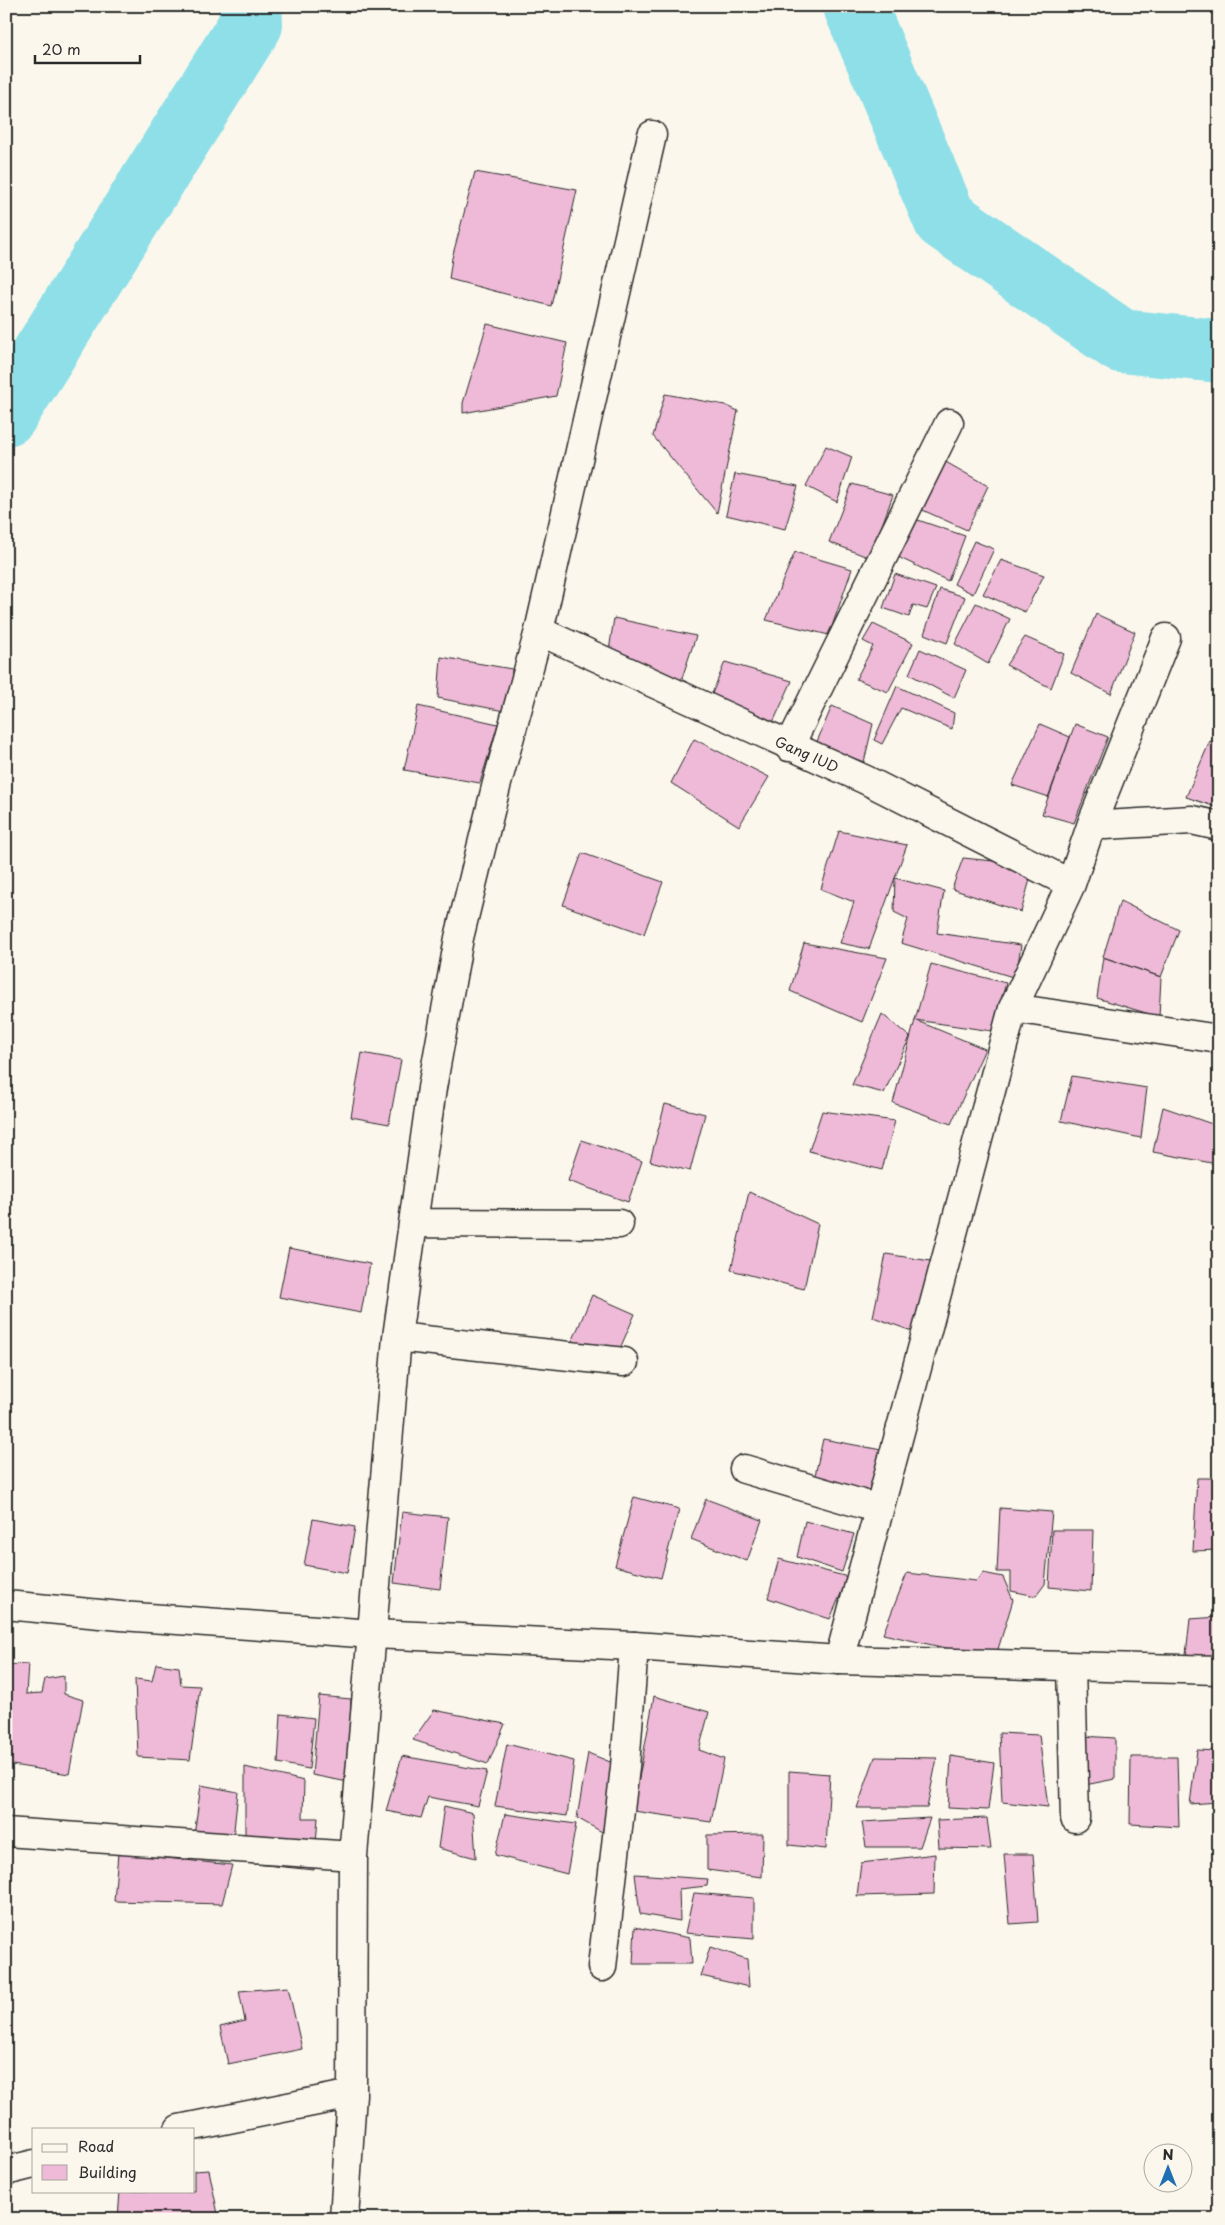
<svg xmlns="http://www.w3.org/2000/svg" width="1225" height="2225" font-family="'Playpen Sans',sans-serif">
<style>
.lines{fill:none;stroke-linecap:round;stroke-linejoin:round}
.river{stroke:#8edfe8;stroke-width:64}
.building{fill:#eebad7;stroke:#2b2b2b}
.street-casing{stroke:#2b2b2b;stroke-width:31}
.secondary-casing{stroke:#2b2b2b;stroke-width:31}
.street{stroke:#fbf7ec;stroke-width:28}
.secondary{stroke:#fbf7ec;stroke-width:28}
.labels{text-anchor:middle;dominant-baseline:central;stroke-width:4.5;stroke-linejoin:round;paint-order:stroke}
.street-label{font-size:14px;fill:#2b2b2b;stroke:#fbf7ec}
</style>
<rect width="100%" height="100%" fill="#fbf7ec"/>
<filter id="ink" filterUnits="userSpaceOnUse"><feTurbulence type="fractalNoise" baseFrequency=".02" numOctaves="2"/><feDisplacementMap in="SourceGraphic" scale="10" xChannelSelector="R" yChannelSelector="G"/><feConvolveMatrix kernelMatrix="1 2 1 2 8 2 1 2 1" color-interpolation-filters="sRGB"/></filter>
<g filter="url(#ink)">
<g class="lines">
<!-- river -->
<path class="river" d="M855,6L945,219L1121,341L1219,351
M6,414L251,24L250,6"/>
</g>
<!-- building -->
<path class="building" d="M475,172L577,190L551,306L449,279L452,258Z
M487,324L567,343L556,396L463,413V403Z
M665,394L725,405L738,411L717,513L653,436Z
M826,446L852,457L837,502L806,486Z
M944,461L988,486L967,530L918,508Z
M735,474L798,486L785,529L726,515Z
M852,484L893,495L870,558L829,542Z
M912,518L965,536L948,581L896,556Z
M974,541L994,549L973,594L954,584Z
M795,552L852,569L829,635L766,620Z
M1001,560L1044,575L1025,612L983,594Z
M895,574L936,588L927,609L913,605L909,617L883,608Z
M940,589L965,597L947,643L924,634Z
M976,603L1010,619L988,664L955,644Z
M1096,614L1135,632L1111,694L1071,673Z
M614,618L696,636L676,696L605,677Z
M873,624L913,643L888,692L856,679L873,646L863,641Z
M1025,637L1064,654L1051,688L1006,665Z
M920,649L966,670L954,698L909,674Z
M441,657L512,669L509,712L438,698Z
M725,662L792,681L771,727L709,701Z
M897,686L954,713L952,729L901,708L882,744L874,740Z
M418,706L498,724L480,783L404,770Z
M832,706L873,724L864,762L816,744Z
M1219,715V736L1212,733Z
M1040,724L1070,737L1049,797L1012,785Z
M1075,724L1108,737L1074,823L1042,814Z
M694,739L769,777L739,826L671,783Z
M1210,741L1219,744V808L1186,797Z
M839,831L907,845L869,949L840,943L854,902L821,889Z
M582,853L663,882L644,934L563,905Z
M963,858L1034,865L1021,912L952,889Z
M895,878L944,891L937,933L1021,945L1016,978L901,943L908,919L894,912Z
M1120,901L1179,930L1161,977L1103,957Z
M804,943L887,958L862,1022L790,991Z
M1103,957L1161,977L1159,1017L1097,998Z
M931,964L1006,983L992,1031L915,1020Z
M882,1014L910,1037L884,1093L852,1085Z
M915,1020L985,1049L951,1124L893,1103Z
M362,1053L401,1060L389,1124L351,1117Z
M1072,1076L1147,1088L1141,1138L1061,1121Z
M665,1104L705,1114L690,1171L650,1161Z
M1163,1107L1215,1125L1217,1164L1153,1152Z
M822,1111L895,1121L882,1170L809,1151Z
M1219,1133V1163L1217,1164Z
M582,1140L642,1161L628,1202L568,1181Z
M749,1192L818,1224L804,1289L731,1270Z
M289,1248L370,1264L361,1313L279,1297Z
M886,1254L937,1262L920,1334L873,1317Z
M592,1295L635,1314L615,1360L572,1342Z
M823,1439L887,1451L876,1500L814,1480Z
M1197,1478H1219V1550L1193,1551Z
M634,1497L679,1509L661,1578L615,1566Z
M706,1499L762,1520L747,1561L691,1539Z
M1000,1508L1052,1512L1045,1584L1036,1596L1011,1591V1572H997Z
M402,1512L448,1517L440,1589L394,1583Z
M313,1519L355,1527L347,1573L304,1565Z
M805,1521L854,1534L842,1572L797,1557Z
M1052,1530H1093L1091,1591L1049,1587Z
M779,1559L848,1577L830,1619L768,1598Z
M907,1573L976,1581L983,1573L1003,1577L1013,1600L995,1659L883,1634Z
M1219,1617V1658L1186,1654L1190,1619Z
M28,1664L26,1694L42,1693L45,1679L64,1676V1694L83,1700L69,1774L6,1764V1736H12L11,1727L6,1726V1665Z
M156,1664L179,1667L181,1685L200,1686L190,1760L138,1757L135,1679L152,1681Z
M319,1696L351,1699L348,1782L312,1775Z
M654,1696L709,1712L699,1750L724,1759L711,1822L633,1811Z
M434,1710L505,1724L488,1764L413,1740Z
M281,1714L314,1718L309,1769L278,1763Z
M999,1733L1039,1735L1048,1807L1002,1802Z
M1083,1736L1115,1738V1779L1085,1785Z
M507,1744L574,1761L567,1816L495,1806Z
M1197,1750L1219,1751V1802L1190,1804Z
M588,1753L625,1768L602,1832L577,1818Z
M402,1756L487,1771L478,1806L428,1797L421,1818L386,1811Z
M951,1756L994,1763L988,1810L948,1808Z
M875,1757L937,1758L927,1808H857Z
M1131,1757H1177L1179,1827L1130,1824Z
M245,1767L304,1781L303,1818H318L314,1870L245,1863Z
M789,1771L830,1774L826,1849L789,1845Z
M201,1785L238,1792L231,1858L192,1850Z
M444,1806L473,1813L476,1858L438,1848Z
M505,1814L576,1824L567,1874L495,1855Z
M930,1818L920,1847H866L862,1822Z
M987,1818L991,1849L939,1848L937,1820Z
M763,1834L762,1877L707,1870V1835Z
M118,1853L232,1865L222,1904L114,1901Z
M935,1854L934,1894L857,1896L861,1863Z
M1004,1854H1033L1038,1922L1010,1924Z
M635,1874L708,1879L707,1886L679,1889L680,1921L640,1914Z
M694,1893L754,1898V1939L685,1933Z
M635,1927L690,1938L692,1964H633Z
M710,1947L747,1959L749,1987L701,1976Z
M288,1987L302,2049L228,2064L220,2027L245,2021L239,1991Z
M209,2170L219,2219H118L120,2191H194V2171Z"/>
<g class="lines">
<defs>
<path id="street" d="M539,631L866,780L1071,884
M789,747L949,423
M1092,823L1105,825L1192,820L1219,826
M1013,1008L1219,1039
M413,1223L619,1224
M397,1337L624,1362
M744,1469L879,1509
M839,1660L1013,1008L1071,884L1092,823L1166,638
M1071,1667L1075,1818
M6,1832L353,1856
M602,1967L625,1767L634,1646
M179,2129L352,2094
M6,2171L34,2164
M344,2219L352,2094L353,1856L397,1337L432,1088L459,938L496,787L539,631L652,135"/>
<path id="secondary" d="M6,1605L121,1616L373,1634L634,1646L839,1660L1219,1670"/>
</defs>
<!-- street casing -->
<use href="#street" class="street-casing"/>
<!-- secondary casing -->
<use href="#secondary" class="secondary-casing"/>
<!-- street -->
<use href="#street" class="street"/>
<!-- secondary -->
<use href="#secondary" class="secondary"/>
</g>
</g>
<g class="labels">
<!-- street labels -->
<g class="street-label">
<text transform="translate(807 754) rotate(24)">Gang IUD</text>
</g>
</g>
<!-- margin -->
<rect width="1225" height="2225" fill="none" stroke="#fbf7ec" stroke-width="25"/>
<rect x="12" y="12" width="1200" height="2200" fill="none" stroke="#2b2b2b" stroke-width="2" filter="url(#ink)"/>
<!-- legend -->
<rect x="32" y="2128" width="162" height="65" fill="#fbf7ec" stroke="#a8a59f"/>
<rect x="42" y="2144" width="25" height="8" fill="#fbf7ec" stroke="#a8a59f"/>
<text x="78" y="2152" font-size="15" fill="#2b2b2b">Road</text>
<rect x="42" y="2165" width="25" height="15" fill="#eebad7" stroke="#a8a59f"/>
<text x="78" y="2178" font-size="15" fill="#2b2b2b">Building</text>
<!-- north arrow -->
<g transform="translate(1168 2168)"><circle r="24" fill="#fbf7ec" stroke="#a8a59f"/>
<path d="M0-4L9 19L0 12L-9 19Z" fill="#1f6fb2"/>
<text y="-8" font-size="14" font-weight="bold" text-anchor="middle" fill="#2b2b2b">N</text>
</g>
<!-- scale -->
<path d="M35 55v8h105v-8" fill="none" stroke="#2b2b2b" stroke-width="2.5"/>
<text x="42" y="55" font-size="15" fill="#2b2b2b" stroke="#fbf7ec" stroke-width="4" paint-order="stroke">20 m</text>
</svg>
